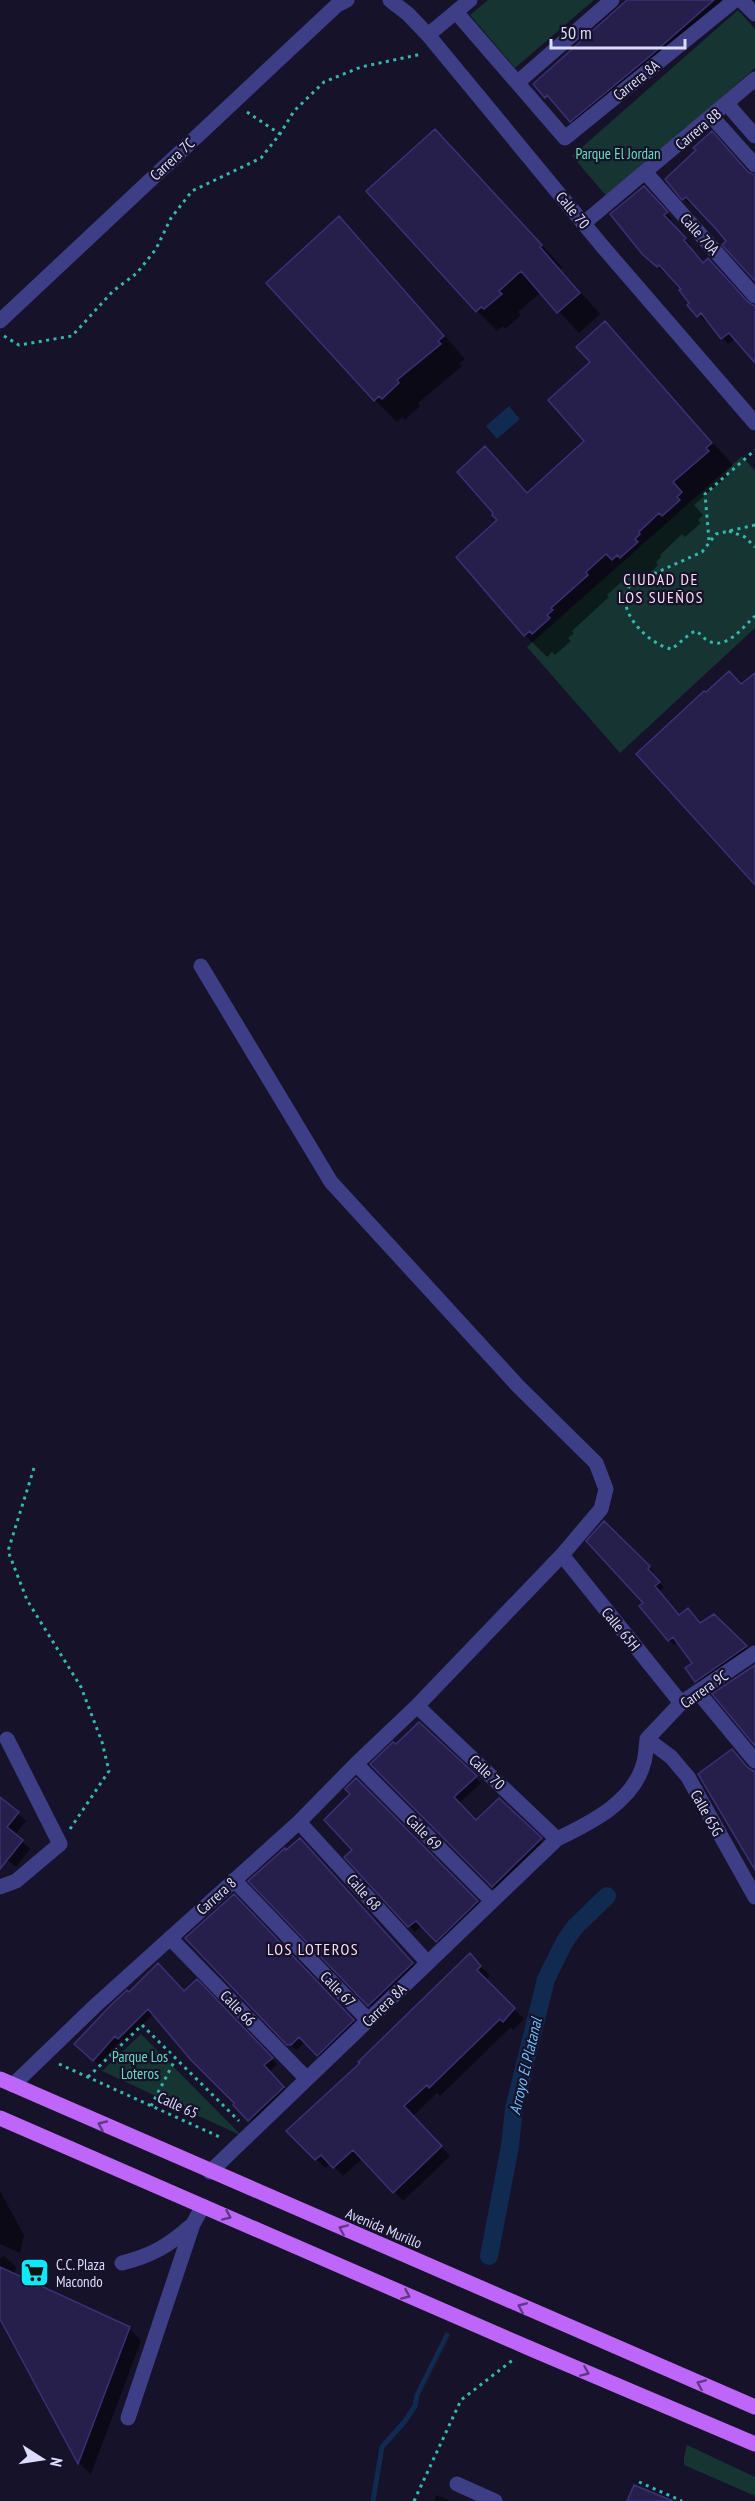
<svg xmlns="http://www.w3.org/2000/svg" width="755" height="2501" font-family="'PT Sans Narrow',sans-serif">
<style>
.green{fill:#153432}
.water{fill:#112a4f}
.shadow{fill:#0007}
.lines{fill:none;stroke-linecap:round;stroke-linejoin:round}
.stream{stroke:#112a4f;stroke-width:5}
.canal{stroke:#112a4f;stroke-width:18}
.building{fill:#261e4b;stroke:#3c3176;stroke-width:1.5}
.path{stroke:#35b9ac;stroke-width:3;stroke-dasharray:3 4.5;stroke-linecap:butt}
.minor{stroke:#3e3e87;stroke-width:15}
.major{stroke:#be66fa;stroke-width:15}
.oneway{stroke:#613888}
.labels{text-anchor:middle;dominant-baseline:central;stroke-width:4.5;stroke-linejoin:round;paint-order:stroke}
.street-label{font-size:15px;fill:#dedcfe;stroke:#15122a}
.park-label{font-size:15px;fill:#68ddbc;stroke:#15122a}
.poi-label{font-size:15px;fill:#dedcfe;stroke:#15122a;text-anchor:start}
.neighbourhood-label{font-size:16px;letter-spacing:1.5px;fill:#fedef3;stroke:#15122a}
.water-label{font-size:16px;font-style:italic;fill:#6dbefb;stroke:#15122a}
</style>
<rect width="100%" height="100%" fill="#15122a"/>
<!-- green -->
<path class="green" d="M488,0H594L515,68L470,15Z
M738,10L755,29V68L608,198L572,156Z
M742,456L755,471V628L620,753L527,647Z
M141,2034L242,2136L102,2071Z
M687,2445L755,2477V2496L684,2465V2457Z"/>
<!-- water -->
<path class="water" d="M509,406L520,419L497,439L486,426Z"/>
<!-- shadow -->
<path class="shadow" d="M629,0H721L726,6L580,129L535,84Z
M455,151L562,267L560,269L600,314L579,333L541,292L518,312L521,315L505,329L503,326L497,331L477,311Z
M748,173L755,175V279L728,241L692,201L689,204L667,179Z
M649,193L672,219L669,222L691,245L689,247L704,264L751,306L755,307V361L736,338L728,344L707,318L704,321L683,289L666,270L663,272L651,261Z
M339,218L361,240L465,359L459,364L462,366L418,403L420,406L405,420L402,417L397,422L375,400Z
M605,323L733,465L727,471L730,474L694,505L703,515L698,520L701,523L685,537L682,534L660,555L661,557L656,562L658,565L643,579L640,576L635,581L629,575L607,595L609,597L572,631L574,633L568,638L571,641L555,655L552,652L547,657L525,635L499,520L485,448L528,494L586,441L592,362Z
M604,1523L654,1572L651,1574L664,1587L659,1592L680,1617L700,1625L714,1616L751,1652L701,1686L696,1681L694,1663L678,1642L674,1645L669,1640L641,1606L645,1603Z
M419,1724L481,1783L458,1804L476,1822L499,1800L546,1845L498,1892L372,1764L396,1747Z
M356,1780L483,1907L442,1946L422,1925L415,1932L346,1857L354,1850L352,1794Z
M0,1799L26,1821L15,1835L30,1849L16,1867L0,1854Z
M306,1846L418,1970L375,2011L250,1881L286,1852Z
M234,1896L359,2027L323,2061L305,2041L297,2050L289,2044Z
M470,1955L490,1976L485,1980L524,2019L513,2030L511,2027L440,2096L437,2093L413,2116L450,2156L403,2201L363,2158L343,2176L331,2163L325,2168L288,2131L362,2063Z
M197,1981L277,2064L269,2072L289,2093L255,2125L154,2013L124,2043L121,2040L99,2065L76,2044L112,2006L184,1993Z
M0,2191L24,2235L20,2253L0,2244Z
M4,2256L16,2267L14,2275L130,2329L141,2341L91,2474L80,2464L0,2316V2258Z
M436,2495L451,2501H434Z"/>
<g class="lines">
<!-- stream -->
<path class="stream" d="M373,2501L382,2447L405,2421L415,2406L417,2395L447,2335"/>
<!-- canal -->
<path class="canal" d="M489,2256L510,2146L514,2109L546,1979L565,1941L575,1927L607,1896"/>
</g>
<!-- building -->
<path class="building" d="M627,0H714L649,57L570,122L547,95L545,98L533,84Z
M435,129L542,245L540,247L580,293L557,313L521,271L499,291L502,294L484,309L481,307L476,312L366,191Z
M712,131L748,172L755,175V281L722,245L726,241L716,229L686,197L682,200L665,179L696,150L693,148Z
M644,186L668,212L664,215L686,238L684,240L703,263L708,258L748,302L755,306V363L729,333L721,339L701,313L697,317L687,305L689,303L679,290L681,289L659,265L657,267L643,255L610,214Z
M339,216L444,336L438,341L441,344L397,380L399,383L382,399L379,396L374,401L266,283Z
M605,321L712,443L706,448L709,451L673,482L682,492L677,497L680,500L662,516L659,513L639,532L640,534L635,539L638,542L620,558L617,555L612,560L606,554L586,572L588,575L551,608L553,610L547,615L550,618L532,634L530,631L524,636L456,557L497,520L492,515L493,513L457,472L485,446L527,493L584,441L548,400L590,362L576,347Z
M729,671L741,684L755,673V885L636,754L704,691L706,692Z
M604,1521L650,1566L648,1569L660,1582L655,1586L679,1615L688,1608L700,1623L714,1614L747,1646L695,1682L685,1668L692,1663L673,1637L668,1641L639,1606L643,1603L586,1541Z
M755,1665V1746L712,1694Z
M419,1722L477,1776L454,1797L476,1820L499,1798L542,1838L492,1887L370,1764L393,1742L396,1744Z
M732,1749L747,1767L755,1772V1870L698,1774Z
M356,1778L478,1901L436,1942L416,1921L408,1927L344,1857L352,1850L324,1820L350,1794L345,1789Z
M0,1797L19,1812L7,1827L23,1840L0,1869Z
M300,1838L413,1963L368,2006L248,1881L285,1848L286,1850Z
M234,1894L354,2020L317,2056L299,2037L291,2045H287L185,1938Z
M470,1953L481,1966L477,1970L515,2008L503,2022L500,2019L429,2088L427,2085L404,2106L442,2146L393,2193L353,2150L333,2168L321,2155L315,2160L286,2131L360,2063L358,2062Z
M158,1963L184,1991L197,1979L273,2058L264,2065L284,2087L248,2121L233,2105L234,2103L190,2059L148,2009L118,2039L115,2036L93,2061L74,2044L111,2005L127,1990L129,1992Z
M0,2267L130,2327L78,2464L0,2319Z
M634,2485L673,2501H627Z"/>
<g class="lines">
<!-- path -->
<path class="path" d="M247,112L280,134
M4,336L19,345L72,336L113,291L137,273L156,249L171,218L192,191L261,158L280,134L294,111L324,82L361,67L422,54
M755,525L716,534L702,552L631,584C611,607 648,645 672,649L691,633L696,631C701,634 703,638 707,640C725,652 743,627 755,616
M729,531L745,537L755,547
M709,540L705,494L755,450
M34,1468L8,1551L27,1600L81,1687L102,1742L109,1771L70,1829
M59,2064L222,2138
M88,2077L142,2025L239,2121
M151,2106L175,2060
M639,2482L682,2501
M414,2501L461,2400L514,2359"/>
<!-- minor -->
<path class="minor" d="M390,0L408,14L428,35L603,247L755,423
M741,0L755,14
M456,12L565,138L735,0
M428,35L470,0
M518,82L612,0
M727,104L755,136
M712,117L755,165
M645,172L755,296
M584,223L755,79
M0,321L337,5L347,0
M562,1555L681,1703
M698,1692L755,1761
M417,1706L557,1839
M647,1739L671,1757L688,1777L755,1897
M647,1739L681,1703L755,1653
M356,1764L492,1901
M299,1822L428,1963
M234,1880L368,2020
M0,1887L16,1881L60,1844L7,1739
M170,1938L307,2079
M13,2085L96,2005L299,1822L356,1764L417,1706L562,1555L601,1509L606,1489L596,1463L518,1386L331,1182L201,966
M210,2172L557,1839C590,1823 634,1802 644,1762C646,1755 646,1746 647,1739
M122,2263C153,2255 168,2246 192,2225
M128,2418L193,2224L203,2206
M457,2484L495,2501"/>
<!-- major -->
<path class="major" d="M0,2079L755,2407
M0,2118L529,2348L755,2444"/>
</g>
<!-- one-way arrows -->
<defs><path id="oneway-chevron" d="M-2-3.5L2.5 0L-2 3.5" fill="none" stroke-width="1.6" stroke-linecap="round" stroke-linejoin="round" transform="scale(1.5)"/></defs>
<g class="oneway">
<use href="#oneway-chevron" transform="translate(102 2125) rotate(-156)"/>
<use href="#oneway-chevron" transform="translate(227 2216) rotate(24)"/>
<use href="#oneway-chevron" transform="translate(343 2229) rotate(-157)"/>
<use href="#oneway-chevron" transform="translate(406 2295) rotate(24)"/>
<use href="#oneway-chevron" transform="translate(522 2307) rotate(-157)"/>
<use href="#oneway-chevron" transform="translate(585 2372) rotate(23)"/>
<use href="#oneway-chevron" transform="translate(701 2384) rotate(-157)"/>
</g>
<!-- icons -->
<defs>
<symbol id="supermarket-square" viewBox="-11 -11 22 22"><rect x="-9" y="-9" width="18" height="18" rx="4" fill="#0ee9f8" stroke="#15122a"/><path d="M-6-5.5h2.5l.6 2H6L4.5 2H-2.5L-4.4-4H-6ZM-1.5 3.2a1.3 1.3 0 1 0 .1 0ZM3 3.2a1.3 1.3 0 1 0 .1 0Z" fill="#111"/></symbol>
</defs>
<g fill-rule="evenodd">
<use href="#supermarket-square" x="18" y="2256" width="33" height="33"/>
</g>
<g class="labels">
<!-- street labels -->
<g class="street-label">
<text transform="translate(636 80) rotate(-39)">Carrera 8A</text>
<text transform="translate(698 129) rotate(-40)">Carrera 8B</text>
<text transform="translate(172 159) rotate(-43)">Carrera 7C</text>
<text transform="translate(573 210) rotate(50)">Calle 70</text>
<text transform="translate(700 234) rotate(48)">Calle 70A</text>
<text transform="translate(621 1629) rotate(51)">Calle 65H</text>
<text transform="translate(704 1689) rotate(-35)">Carrera 9C</text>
<text transform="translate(487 1772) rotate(44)">Calle 70</text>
<text transform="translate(707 1813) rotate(61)">Calle 65G</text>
<text transform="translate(424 1832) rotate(45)">Calle 69</text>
<text transform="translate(364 1892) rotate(48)">Calle 68</text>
<text transform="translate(216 1896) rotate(-42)">Carrera 8</text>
<text transform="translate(338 1989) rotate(46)">Calle 67</text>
<text transform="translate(384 2005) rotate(-44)">Carrera 8A</text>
<text transform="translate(238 2008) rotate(46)">Calle 66</text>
<text transform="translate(178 2105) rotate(24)">Calle 65</text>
<text transform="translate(384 2228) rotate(23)">Avenida Murillo</text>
</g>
<!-- park labels -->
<g class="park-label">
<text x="618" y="153">Parque El Jordan</text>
<text x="140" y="2056">Parque Los<tspan x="140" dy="17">Loteros</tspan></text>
</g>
<!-- poi labels -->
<g class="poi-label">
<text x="56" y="2264">C.C. Plaza<tspan x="56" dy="17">Macondo</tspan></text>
</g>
<!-- neighbourhood labels -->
<g class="neighbourhood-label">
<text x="661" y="579">CIUDAD DE<tspan x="661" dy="18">LOS SUEÑOS</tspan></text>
<text x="313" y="1949">LOS LOTEROS</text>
</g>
<!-- water labels -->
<g class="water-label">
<text transform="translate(525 2066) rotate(-77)">Arroyo El Platanal</text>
</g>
</g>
<!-- north arrow -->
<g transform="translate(42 2459) rotate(102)" stroke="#15122a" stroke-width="4.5" paint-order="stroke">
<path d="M0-4.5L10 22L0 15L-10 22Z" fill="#dedcfe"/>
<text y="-9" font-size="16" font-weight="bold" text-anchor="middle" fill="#dedcfe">N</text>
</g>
<!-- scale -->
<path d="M551 39v9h134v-9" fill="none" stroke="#dedcfe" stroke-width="3"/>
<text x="560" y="39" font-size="18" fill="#dedcfe" stroke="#15122a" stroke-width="4.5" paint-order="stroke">50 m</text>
</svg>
